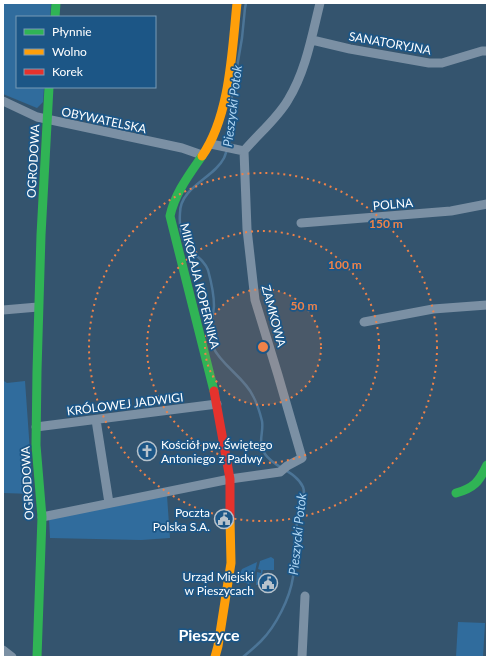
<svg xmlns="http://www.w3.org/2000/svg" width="490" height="660" font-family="Lato,sans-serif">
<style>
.green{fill:#306c9d}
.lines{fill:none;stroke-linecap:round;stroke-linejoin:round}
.stream{stroke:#4c7597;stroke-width:2.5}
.street{stroke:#7b90a4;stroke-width:9}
.fast{stroke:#30b455;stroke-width:9}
.slow{stroke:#ff9f0a;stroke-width:9}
.jam{stroke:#e5322d;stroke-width:9}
.ring{fill:none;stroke:#ee8249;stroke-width:2;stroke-dasharray:2 4}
.labels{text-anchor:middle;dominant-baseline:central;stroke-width:3.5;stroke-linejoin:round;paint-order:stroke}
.street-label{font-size:12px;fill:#fff;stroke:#1c5686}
.poi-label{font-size:12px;fill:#fff;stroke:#1c5686;text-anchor:end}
.water-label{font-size:13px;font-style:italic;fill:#b0d6f3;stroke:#1c5686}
.district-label{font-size:16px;font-weight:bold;fill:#fff;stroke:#1c5686}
.centre{fill:#ee8249;stroke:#1c5686;stroke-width:2}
.ring-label{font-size:12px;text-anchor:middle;font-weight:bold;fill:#ee8249;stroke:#1c5686;stroke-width:3.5;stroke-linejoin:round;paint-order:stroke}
</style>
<rect width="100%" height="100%" fill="#34546e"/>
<!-- green -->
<path class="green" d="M3,3H51L50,17H17V87H44L43,102L37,108L3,94Z
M3,379L4,381L7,383L25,381L33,494L3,493Z
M167,496L170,538L141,540L50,538L49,519Z
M271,557L274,559V570H263L259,585H256L257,572L261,573V570L258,569L260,561Z
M257,562L253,582H250L249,584L237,580L242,569Z
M458,622L485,623L483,657H456Z"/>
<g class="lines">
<!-- stream -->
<path class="stream" d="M228,145L230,140L231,102L242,38L245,8L246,3
M227,150C226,152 225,156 224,158C214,178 180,187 180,213C179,227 182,242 192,252C199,258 205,262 208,270C211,281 214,295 214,306C213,321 206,333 213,347C221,365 245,378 253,396C257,403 260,413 262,421C264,433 257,442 265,454C274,468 296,471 303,487C307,497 298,518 296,528C293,544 296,561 293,577C290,598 276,626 261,641C256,646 249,652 243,657"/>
<!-- street -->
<path class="street" d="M312,40L350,49L429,63H442L482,51H487
M3,101L37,117L182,148L202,155
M211,144L244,151
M301,223L451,211L487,204
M3,310L38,307
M364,322L433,309L487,305
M96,420L109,503
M36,427L217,404
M42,517L230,479L280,472L287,466L302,458L278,375L255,300L247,229L244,151C258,134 277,119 288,100C306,71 312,35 320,3
M3,650L12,657
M302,657L305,596"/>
<!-- fast -->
<path class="fast" d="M55,17L56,3
M202,156C189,175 175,193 170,216L214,391
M456,493C474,488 479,482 487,465
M37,657L42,517L36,445L37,371L41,235L49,87"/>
<!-- slow -->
<path class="slow" d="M202,156C230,116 232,51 237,3
M215,657L218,646L231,563L230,519"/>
<!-- jam -->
<path class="jam" d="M214,391L230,479V519"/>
</g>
<!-- distance rings -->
<circle cx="263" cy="347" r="58" fill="#ee8249" fill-opacity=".12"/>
<g class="ring">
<circle cx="263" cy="347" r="58"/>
<circle cx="263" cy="347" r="116"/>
<circle cx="263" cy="347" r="174"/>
</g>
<!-- icons -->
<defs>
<symbol id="church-ring" viewBox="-11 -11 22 22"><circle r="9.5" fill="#1c5686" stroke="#b8c3cc" stroke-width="1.5"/><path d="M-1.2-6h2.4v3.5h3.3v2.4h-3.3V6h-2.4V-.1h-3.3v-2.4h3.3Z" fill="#b8c3cc"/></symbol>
<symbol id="civic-ring" viewBox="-11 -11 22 22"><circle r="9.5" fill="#1c5686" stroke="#b8c3cc" stroke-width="1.5"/><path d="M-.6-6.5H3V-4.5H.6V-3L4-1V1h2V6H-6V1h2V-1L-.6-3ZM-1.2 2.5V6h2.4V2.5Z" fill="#b8c3cc"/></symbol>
</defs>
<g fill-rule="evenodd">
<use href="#church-ring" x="136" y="440" width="22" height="22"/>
<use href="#civic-ring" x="213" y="508" width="22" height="22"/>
<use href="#civic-ring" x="257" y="572" width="22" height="22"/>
</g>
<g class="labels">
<!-- street labels -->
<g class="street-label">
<text transform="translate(390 43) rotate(10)">SANATORYJNA</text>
<text transform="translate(104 120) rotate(12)">OBYWATELSKA</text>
<text transform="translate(33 161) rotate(-87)">OGRODOWA</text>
<text transform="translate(393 204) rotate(-5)">POLNA</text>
<text transform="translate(200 286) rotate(76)">MIKOŁAJA KOPERNIKA</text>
<text transform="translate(274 316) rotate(75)">ZAMKOWA</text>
<text transform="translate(125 404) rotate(-7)">KRÓLOWEJ JADWIGI</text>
<text transform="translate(27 483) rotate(-93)">OGRODOWA</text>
</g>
<!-- poi labels -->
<g class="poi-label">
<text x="161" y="444" text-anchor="start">Kościół pw. Świętego<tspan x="161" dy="14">Antoniego z Padwy</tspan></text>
<text x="210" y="512">Poczta<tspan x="210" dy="14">Polska S.A.</tspan></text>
<text x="254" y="576">Urząd Miejski<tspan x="254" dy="14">w Pieszycach</tspan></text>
</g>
<!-- water labels -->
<g class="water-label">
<text transform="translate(232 106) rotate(-83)">Pieszycki Potok</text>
<text transform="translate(297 534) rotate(-84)">Pieszycki Potok</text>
</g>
<!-- district labels -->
<g class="district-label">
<text x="209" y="634">Pieszyce</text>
</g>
</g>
<circle cx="263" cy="347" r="6" class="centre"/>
<g class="ring-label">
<text x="386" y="228">150 m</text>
<text x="345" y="269">100 m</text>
<text x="304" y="310">50 m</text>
</g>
<!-- border -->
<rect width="490" height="660" fill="none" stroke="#ffffff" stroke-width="8"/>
<!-- legend -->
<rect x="16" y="16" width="140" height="72" fill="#1c5686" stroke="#779ab6"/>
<rect x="24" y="29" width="20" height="6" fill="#30b455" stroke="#779ab6"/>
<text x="52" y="36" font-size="12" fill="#ffffff">Płynnie</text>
<rect x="24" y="49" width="20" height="6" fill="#ff9f0a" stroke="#779ab6"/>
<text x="52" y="56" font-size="12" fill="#ffffff">Wolno</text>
<rect x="24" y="69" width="20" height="6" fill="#e5322d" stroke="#779ab6"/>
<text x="52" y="76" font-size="12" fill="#ffffff">Korek</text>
</svg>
